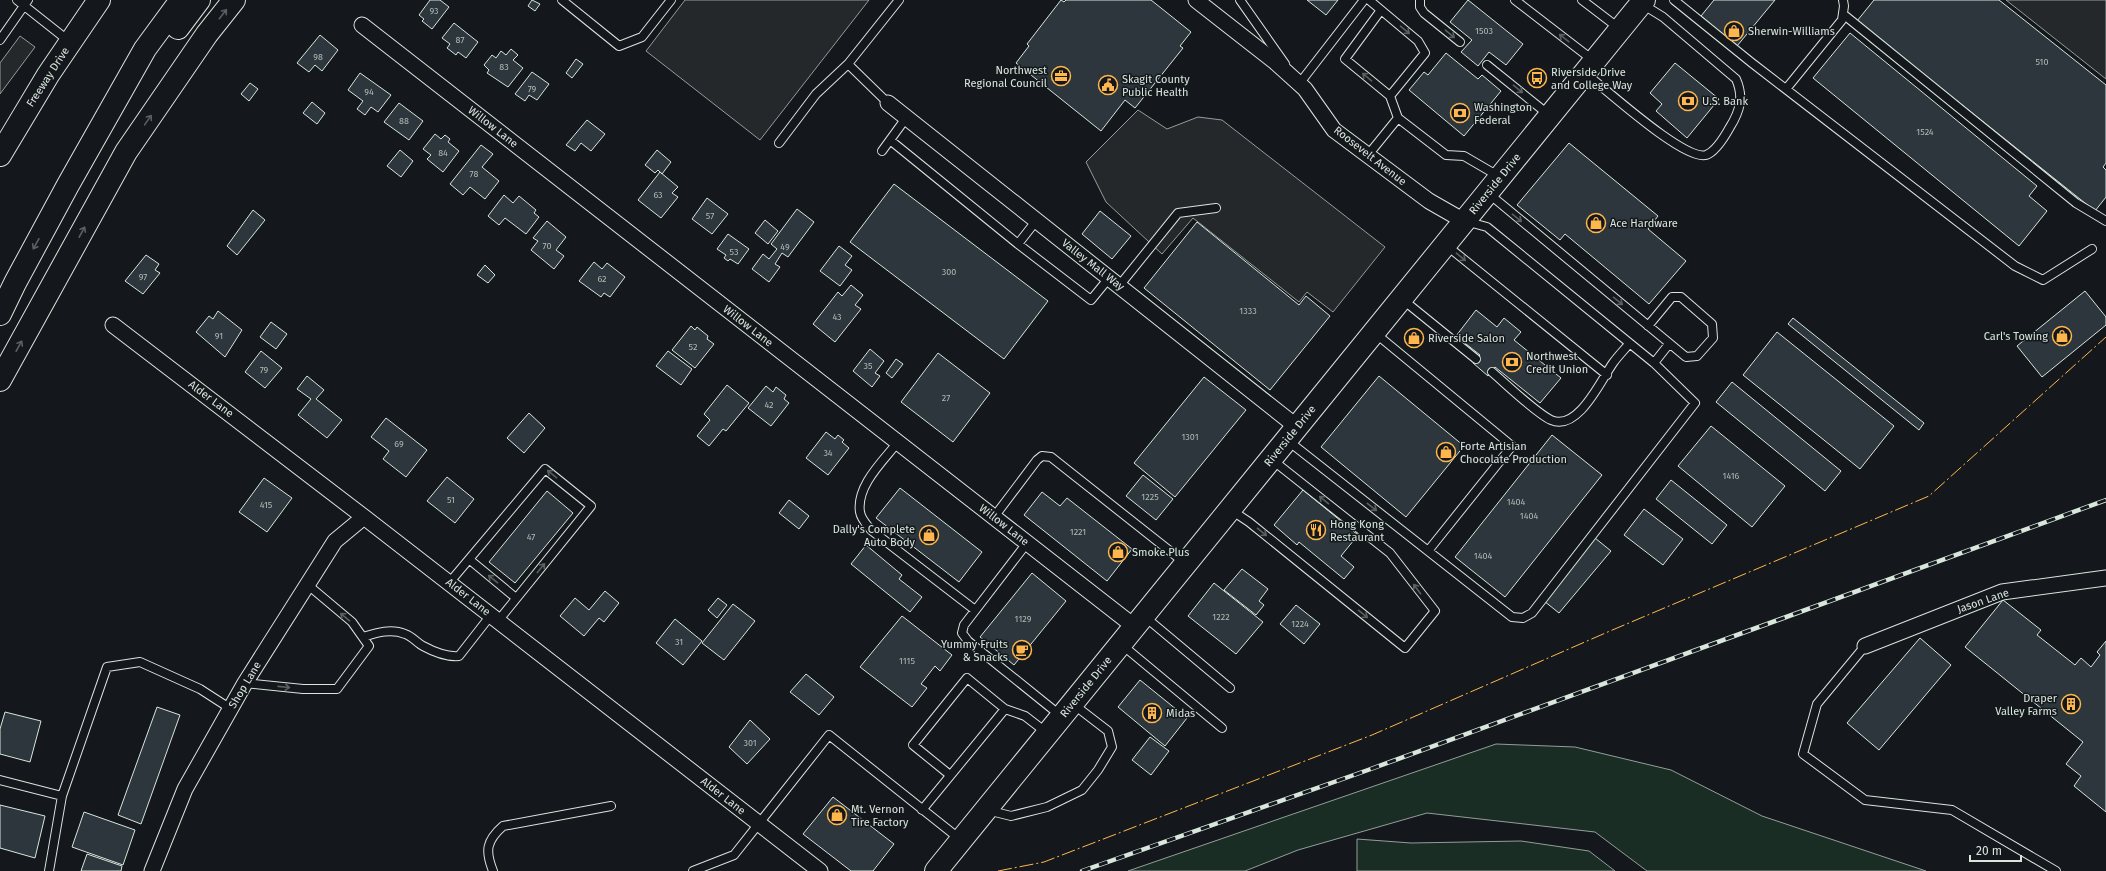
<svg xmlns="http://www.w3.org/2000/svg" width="2106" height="871" font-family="'Fira Sans',sans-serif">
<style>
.green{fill:#1a2d24;stroke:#939e99}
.parking{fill:#24282b;stroke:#939e99}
.building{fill:#2c363c;stroke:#d8e6dc}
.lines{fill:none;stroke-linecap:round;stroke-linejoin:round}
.lane-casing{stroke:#d8e6dc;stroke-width:10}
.street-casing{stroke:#d8e6dc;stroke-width:17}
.secondary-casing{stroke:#d8e6dc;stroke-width:24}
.highway-casing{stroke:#d8e6dc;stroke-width:24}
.lane{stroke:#14181c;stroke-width:8}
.street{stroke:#14181c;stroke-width:15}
.secondary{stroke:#14181c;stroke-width:22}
.highway{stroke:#14181c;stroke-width:22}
.rail-casing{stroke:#d8e6dc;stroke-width:4.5}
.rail{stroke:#14181c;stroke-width:3;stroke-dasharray:9;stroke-linecap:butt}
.power{stroke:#ffb74d;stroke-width:1;stroke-dasharray:14 3 2 3;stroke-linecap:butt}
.oneway{stroke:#59605f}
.labels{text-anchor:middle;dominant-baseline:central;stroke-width:3;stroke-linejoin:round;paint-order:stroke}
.number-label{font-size:9px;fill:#adbab4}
.poi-label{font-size:11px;fill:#d8e6dc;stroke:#14181c;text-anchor:start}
.street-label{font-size:11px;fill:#d8e6dc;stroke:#14181c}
</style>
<rect width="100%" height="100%" fill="#14181c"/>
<!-- green -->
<path class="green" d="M1496,744L1575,747L1671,770L1762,816L1926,871H1647L1595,832L1427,813L1298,850L1245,871H1128Z
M1357,839L1411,843L1521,841L1589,851L1615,871H1357Z"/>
<!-- parking -->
<path class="parking" d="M685,0H869L760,140L646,51Z
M2006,0H2106V79Z
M20,36L35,47L0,94V63Z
M1138,110L1167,129L1198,117L1222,120L1385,247L1333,312L1307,292L1299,302L1193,218L1162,254L1106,202L1086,162Z"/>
<!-- building -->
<path class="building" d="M430,0H440L449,7L432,29L422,21L424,19L419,15Z
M532,0L540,4L535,11L528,6Z
M1061,0L1064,2L1066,0H1151L1191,32L1180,46L1183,48L1135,108L1125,100L1101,131L1016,63L1029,46L1027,44Z
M1307,0H1338L1326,15Z
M1468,0L1523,44L1506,65L1489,52L1478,66L1461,52L1472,40L1450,22Z
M1714,0H1775L1737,46L1701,16Z
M1874,0H1999L2106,85V163L2103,167L2106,170V197L2095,211L1857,21Z
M454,23L478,42L466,58L458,52L456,55L447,48L450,44L442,38Z
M1850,33L2037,186L2029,196L2047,211L2019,246L1813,78Z
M320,35L338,50L322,71L315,65L309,72L297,63Z
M511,49L518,55L513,60L523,68L508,87L487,73L489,70L484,65L492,55L496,58L501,51L506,55Z
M1446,53L1478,79L1482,75L1501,91L1464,136L1409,90L1424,72L1428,75Z
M576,59L583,64L572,78L566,73Z
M1675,63L1719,99L1687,138L1656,111L1662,104L1650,93Z
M532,72L549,84L537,100L529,95L525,101L515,94Z
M360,73L391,95L378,112L371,107L365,115L357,109L363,101L348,90Z
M250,83L258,89L249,101L241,94Z
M312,102L325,113L317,124L303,113Z
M399,103L423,121L409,140L384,122Z
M587,120L605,134L591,151L581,143L575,151L566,145Z
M435,134L441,139L445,135L450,139L448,142L459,151L443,172L427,159L431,155L423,149Z
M1569,143L1658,216L1648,229L1686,261L1649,304L1565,234L1560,240L1517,205Z
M481,145L493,154L482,167L499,181L485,199L470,187L463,195L450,184Z
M400,150L413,161L401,177L387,166Z
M657,150L671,162L662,174L658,170L655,173L645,165Z
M660,172L678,187L672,193L678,197L661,218L638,200Z
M894,184L1048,301L1004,359L850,242Z
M504,195L513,203L519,196L536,210L534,213L539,217L526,234L505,218L499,225L488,216Z
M707,198L728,214L712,234L692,219Z
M797,209L814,222L788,257L782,253L775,264L780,267L769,282L752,269L763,254L769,259L777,249L771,244Z
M253,210L265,220L237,255L227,246Z
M1100,211L1131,236L1112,259L1082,234Z
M765,220L778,231L768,244L755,233Z
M547,221L566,237L556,250L564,256L554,269L531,250L538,241L533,238Z
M1197,222L1299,305L1306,296L1330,316L1270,390L1144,288Z
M728,234L749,249L738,264L730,259L728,261L724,258L726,255L717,249Z
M839,246L852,256L845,265L852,270L840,286L820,271Z
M146,255L159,264L155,270L160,273L143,294L125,281Z
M594,262L602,269L607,263L625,277L610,297L604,293L601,297L579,281Z
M485,265L495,275L488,283L477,275Z
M851,285L863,295L855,305L861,309L835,342L813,324L838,292L842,296Z
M2085,291L2106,317V325L2042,377L2017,346Z
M1476,310L1497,327L1504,318L1521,332L1514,340L1561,378L1540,403L1495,367L1488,376L1473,363L1480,355L1456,336Z
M218,311L242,330L225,357L196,332L209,316L213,319Z
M1793,318L1924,423L1919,430L1788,324Z
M271,322L287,334L276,349L260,337Z
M691,326L695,330L697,327L708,336L707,339L714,344L695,368L672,350Z
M1777,332L1894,426L1860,469L1743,375Z
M870,349L884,361L875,373L880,376L872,387L853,371Z
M261,351L282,368L265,388L245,372Z
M668,351L692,369L681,385L656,366Z
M938,353L990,393L953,442L901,402Z
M896,359L903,364L892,378L886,373Z
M307,376L324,390L316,399L342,420L327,438L298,415L311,399L297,389Z
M1379,376L1464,446L1406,517L1321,447Z
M1204,377L1246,410L1175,497L1134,463Z
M1732,382L1841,471L1825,491L1716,402Z
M727,385L749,403L726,431L723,429L709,446L697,436L710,420L704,414Z
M766,386L773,392L776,387L786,395L784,399L789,403L771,426L748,408Z
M529,413L545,428L524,453L507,438Z
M386,418L427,450L406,477L383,459L389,451L371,437Z
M1711,426L1785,486L1752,527L1678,466Z
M826,432L835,439L838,435L844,440L842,442L849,448L828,475L806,458Z
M1552,435L1602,475L1505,597L1455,557Z
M1143,475L1173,499L1156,520L1126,496Z
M447,477L474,499L455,523L427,501Z
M264,478L292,498L267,532L239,512Z
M1671,480L1727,525L1712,544L1656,499Z
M900,488L982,552L959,582L876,518Z
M1303,490L1358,535L1341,556L1354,567L1344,579L1299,542L1297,545L1274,525Z
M547,491L573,513L515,583L489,562Z
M1042,492L1060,506L1067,498L1132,549L1107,581L1024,515Z
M789,500L809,516L799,529L779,513Z
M1644,509L1683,539L1663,565L1624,535Z
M1595,538L1611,551L1559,613L1544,601Z
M866,545L902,575L899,579L922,597L910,612L851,564Z
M1242,569L1268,589L1259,601L1264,605L1256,615L1224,590Z
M1032,573L1066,601L1014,665L980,637Z
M1214,583L1263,622L1236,654L1188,616Z
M605,591L619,603L604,622L599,618L584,636L560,616L575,598L589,610Z
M718,598L727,605L717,618L708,610Z
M2003,600L2041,630L2037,635L2075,665L2081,658L2091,667L2100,655L2097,652L2106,641V812L2074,786L2081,776L2066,764L2083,742L1965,647Z
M733,604L755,621L724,660L702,643Z
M1296,605L1320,624L1304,644L1280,624Z
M902,616L952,655L940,671L935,666L921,684L927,688L912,707L860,667Z
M675,619L702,641L683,665L656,643Z
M1920,638L1951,665L1879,750L1847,723Z
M806,674L834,697L819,715L790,692Z
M1140,680L1187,718L1165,746L1118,707Z
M157,707L180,715L141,824L118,815Z
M5,712L41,721L30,762L0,754V729Z
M750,720L770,739L747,764L729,747Z
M1150,737L1169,751L1151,775L1132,760Z
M833,797L894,844L873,871H851L803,834Z
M0,805L45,816L35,858L0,848Z
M84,812L135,830L123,865L72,847Z
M87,854L122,866L121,871H81Z"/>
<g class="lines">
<defs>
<path id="lane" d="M17,0L70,42
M562,0L619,46L642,37L671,0
M1240,0L1285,64
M1369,0L1418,41L1425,53L1390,96
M1420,0V7L1424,13L1460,42
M1515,0L1594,61
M1582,0L1620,29
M1674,0L1752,63L2015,266L2043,280L2092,249
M1381,10L1345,59L1390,96L1398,118L1446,155L1464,156L1500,177
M1843,14L2076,203L2106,221
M0,40L28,0
M848,64L888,103
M1487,65L1549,115
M1586,74C1606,89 1684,161 1706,155C1715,152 1725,136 1730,127C1740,111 1744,97 1736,79L1663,17L1642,4
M1297,82L1299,84L1364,0
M1786,89L1842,20L1844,6L1843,0
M890,140L1018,244L1036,221
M779,143L816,94L848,64L899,0
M882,151L906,118
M1368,155L1398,118
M1488,193L1686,357L1697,356L1713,338L1712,324L1681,297H1672L1648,326
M1018,244L1091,300L1109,278
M1446,245L1607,375
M1119,286L1178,213L1216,208
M1402,299L1476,359
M1375,333L1512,446L1428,551
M1654,363L1669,344
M1492,372C1506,384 1536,413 1551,420C1578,432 1601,380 1613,363C1618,356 1624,350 1629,344
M1287,440L1512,617L1523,618L1532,613L1695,403L1654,363L1487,227L1465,221
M898,442C883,461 856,486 860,512C861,519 867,525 871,530L975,610
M1231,510L1249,522L1405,648L1435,611L1390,553L1271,459
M994,517L1037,460L1042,456L1051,457L1185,563
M1027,543L964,625L962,633L968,641L1061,716
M470,560L516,598
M449,583L545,469L591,506L498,621
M1144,616L1230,688
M363,637C376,633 391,628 405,634C412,636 417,643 423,646C434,652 447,657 459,656L491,615
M1121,644L1222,728
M1865,646L1817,704L1803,754L1865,800L1952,810L2056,871
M245,683L303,689H337L369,646L352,622L308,585
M950,775L913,745L967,678L1005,709L1025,716L1047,733
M0,780L62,796
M922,810L1005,709
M987,810L1011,816L1047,807L1082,790L1098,770L1112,747L1108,731L1073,704
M49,871L62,796L107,667L140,662L200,689L231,709
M493,871C485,851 486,841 503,826L611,806
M693,871L734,855L829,735L961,840"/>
<path id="street" d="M1196,0L1274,61L1305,89L1334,130L1429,201L1464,221
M362,25L1135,627
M888,103L1297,427
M113,325L364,517L820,871
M1865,646L2002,592L2106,578
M152,871L185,789L245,683L335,541L364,517"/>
<path id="secondary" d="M0,155L48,75L99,0
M936,871L1644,0"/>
<path id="highway" d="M178,28L199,0
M0,314L15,283L68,185L145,49L181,0
M0,380L126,152L207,34L234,0"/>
</defs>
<!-- lane casing -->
<use href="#lane" class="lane-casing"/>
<!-- street casing -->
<use href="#street" class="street-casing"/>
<!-- secondary casing -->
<use href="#secondary" class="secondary-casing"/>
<!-- highway casing -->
<use href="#highway" class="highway-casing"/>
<!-- lane -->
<use href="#lane" class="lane"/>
<!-- street -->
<use href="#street" class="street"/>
<!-- secondary -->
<use href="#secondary" class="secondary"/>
<!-- highway -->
<use href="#highway" class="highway"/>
<defs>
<path id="rail" d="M1082,871L1368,770L2106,500"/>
</defs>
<!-- rail casing -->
<use href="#rail" class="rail-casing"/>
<!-- rail -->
<use href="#rail" class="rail"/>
<!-- power -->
<path class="power" d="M998,871L1044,862L1372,735L1610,631L1929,496L2106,337"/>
</g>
<!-- one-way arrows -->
<defs><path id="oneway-shaft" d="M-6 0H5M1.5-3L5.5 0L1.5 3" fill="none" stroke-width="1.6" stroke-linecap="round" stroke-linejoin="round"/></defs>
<g class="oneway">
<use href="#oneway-shaft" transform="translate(223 14) rotate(-52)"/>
<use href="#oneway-shaft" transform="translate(1405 30) rotate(40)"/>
<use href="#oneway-shaft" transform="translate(1450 34) rotate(40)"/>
<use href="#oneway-shaft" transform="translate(1564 38) rotate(-142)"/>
<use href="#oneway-shaft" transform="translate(1367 77) rotate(-140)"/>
<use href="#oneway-shaft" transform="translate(1518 89) rotate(39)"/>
<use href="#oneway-shaft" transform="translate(148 120) rotate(-55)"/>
<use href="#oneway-shaft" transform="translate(1517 218) rotate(39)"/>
<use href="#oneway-shaft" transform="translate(82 232) rotate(-61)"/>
<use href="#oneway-shaft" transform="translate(36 244) rotate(119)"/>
<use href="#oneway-shaft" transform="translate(1461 257) rotate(40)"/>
<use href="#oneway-shaft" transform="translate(1618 301) rotate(39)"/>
<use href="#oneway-shaft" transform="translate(19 346) rotate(-61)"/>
<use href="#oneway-shaft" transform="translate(552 474) rotate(-141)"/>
<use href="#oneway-shaft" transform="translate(1324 500) rotate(-141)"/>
<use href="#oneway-shaft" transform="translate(1372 507) rotate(38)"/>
<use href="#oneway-shaft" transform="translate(1262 532) rotate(39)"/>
<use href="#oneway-shaft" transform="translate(541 568) rotate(-51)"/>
<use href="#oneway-shaft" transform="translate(493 579) rotate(-141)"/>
<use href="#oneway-shaft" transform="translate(1417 589) rotate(-127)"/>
<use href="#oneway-shaft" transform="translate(1363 614) rotate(39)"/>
<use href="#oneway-shaft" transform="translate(345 617) rotate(-140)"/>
<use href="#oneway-shaft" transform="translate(284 687) rotate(6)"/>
</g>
<!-- icons -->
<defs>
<symbol id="shop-ring" viewBox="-11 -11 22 22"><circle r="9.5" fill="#14181c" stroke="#ffb74d" stroke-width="1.5"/><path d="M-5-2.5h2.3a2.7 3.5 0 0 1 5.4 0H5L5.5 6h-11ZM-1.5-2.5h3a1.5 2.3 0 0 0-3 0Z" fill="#ffb74d"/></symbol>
<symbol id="office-ring" viewBox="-11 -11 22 22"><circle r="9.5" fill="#14181c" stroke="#ffb74d" stroke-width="1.5"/><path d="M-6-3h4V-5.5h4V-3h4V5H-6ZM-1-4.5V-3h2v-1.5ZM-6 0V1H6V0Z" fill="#ffb74d"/></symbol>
<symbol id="bus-ring" viewBox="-11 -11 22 22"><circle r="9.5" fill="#14181c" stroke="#ffb74d" stroke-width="1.5"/><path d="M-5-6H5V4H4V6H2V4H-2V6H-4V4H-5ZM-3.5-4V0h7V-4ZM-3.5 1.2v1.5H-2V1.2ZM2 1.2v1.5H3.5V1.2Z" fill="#ffb74d"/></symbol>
<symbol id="civic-ring" viewBox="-11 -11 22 22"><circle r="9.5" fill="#14181c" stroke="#ffb74d" stroke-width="1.5"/><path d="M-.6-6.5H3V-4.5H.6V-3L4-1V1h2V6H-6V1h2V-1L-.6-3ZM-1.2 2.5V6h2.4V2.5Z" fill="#ffb74d"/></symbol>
<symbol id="bank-ring" viewBox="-11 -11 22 22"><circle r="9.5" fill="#14181c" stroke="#ffb74d" stroke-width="1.5"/><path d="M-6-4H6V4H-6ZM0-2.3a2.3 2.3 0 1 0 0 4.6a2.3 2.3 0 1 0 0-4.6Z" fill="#ffb74d"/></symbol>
<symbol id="restaurant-ring" viewBox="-11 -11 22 22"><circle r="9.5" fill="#14181c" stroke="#ffb74d" stroke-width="1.5"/><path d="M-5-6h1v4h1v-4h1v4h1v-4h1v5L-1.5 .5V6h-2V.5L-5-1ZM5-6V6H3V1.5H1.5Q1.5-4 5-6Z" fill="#ffb74d"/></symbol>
<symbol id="cafe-ring" viewBox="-11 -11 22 22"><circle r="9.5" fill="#14181c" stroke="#ffb74d" stroke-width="1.5"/><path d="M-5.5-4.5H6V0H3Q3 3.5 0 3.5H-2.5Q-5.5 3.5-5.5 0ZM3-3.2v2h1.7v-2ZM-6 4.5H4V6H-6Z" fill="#ffb74d"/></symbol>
<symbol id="building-ring" viewBox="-11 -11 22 22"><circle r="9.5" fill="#14181c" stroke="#ffb74d" stroke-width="1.5"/><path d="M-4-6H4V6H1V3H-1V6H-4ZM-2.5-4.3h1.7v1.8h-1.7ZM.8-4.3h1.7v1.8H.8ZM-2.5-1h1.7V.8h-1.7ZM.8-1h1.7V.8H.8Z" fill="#ffb74d"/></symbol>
</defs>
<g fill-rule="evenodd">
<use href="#shop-ring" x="1723" y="20" width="22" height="22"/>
<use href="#office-ring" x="1050" y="65" width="22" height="22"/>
<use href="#bus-ring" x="1526" y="67" width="22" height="22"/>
<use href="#civic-ring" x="1097" y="74" width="22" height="22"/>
<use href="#bank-ring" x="1677" y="90" width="22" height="22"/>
<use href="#bank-ring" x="1449" y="102" width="22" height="22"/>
<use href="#shop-ring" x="1585" y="212" width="22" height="22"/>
<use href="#shop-ring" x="2051" y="325" width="22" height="22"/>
<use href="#shop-ring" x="1403" y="327" width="22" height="22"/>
<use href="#bank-ring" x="1501" y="351" width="22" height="22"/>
<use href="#shop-ring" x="1435" y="441" width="22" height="22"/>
<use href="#restaurant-ring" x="1305" y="519" width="22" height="22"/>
<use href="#shop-ring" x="918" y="524" width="22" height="22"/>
<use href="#shop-ring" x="1107" y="541" width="22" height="22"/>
<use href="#cafe-ring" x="1011" y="639" width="22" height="22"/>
<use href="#building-ring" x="2060" y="693" width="22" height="22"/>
<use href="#building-ring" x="1141" y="702" width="22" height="22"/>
<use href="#shop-ring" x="826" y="804" width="22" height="22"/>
</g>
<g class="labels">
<!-- number labels -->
<g class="number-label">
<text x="434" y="11">93</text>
<text x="1484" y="31">1503</text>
<text x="460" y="40">87</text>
<text x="318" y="57">98</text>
<text x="2042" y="62">510</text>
<text x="504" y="67">83</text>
<text x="532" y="89">79</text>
<text x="369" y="92">94</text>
<text x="404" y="121">88</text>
<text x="1925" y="132">1524</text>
<text x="443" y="153">84</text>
<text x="474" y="174">78</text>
<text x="658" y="195">63</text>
<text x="710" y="216">57</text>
<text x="547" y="246">70</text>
<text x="785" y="247">49</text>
<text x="734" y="252">53</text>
<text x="949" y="272">300</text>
<text x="143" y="277">97</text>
<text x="602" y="279">62</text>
<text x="1248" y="311">1333</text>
<text x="837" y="317">43</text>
<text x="219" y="336">91</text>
<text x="693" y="347">52</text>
<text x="868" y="366">35</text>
<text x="264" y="370">79</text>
<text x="946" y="398">27</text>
<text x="769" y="405">42</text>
<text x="1190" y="437">1301</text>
<text x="399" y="444">69</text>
<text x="828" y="453">34</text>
<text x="1731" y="476">1416</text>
<text x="1150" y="497">1225</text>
<text x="451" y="500">51</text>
<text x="1516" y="502">1404</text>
<text x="266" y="505">415</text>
<text x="1529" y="516">1404</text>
<text x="1078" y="532">1221</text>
<text x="531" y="537">47</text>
<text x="1483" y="556">1404</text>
<text x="1221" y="617">1222</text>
<text x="1023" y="619">1129</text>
<text x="1300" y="624">1224</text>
<text x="679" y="642">31</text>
<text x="907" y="661">1115</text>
<text x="750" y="743">301</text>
</g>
<!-- poi labels -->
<g class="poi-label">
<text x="1748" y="31">Sherwin-Williams</text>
<text x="1047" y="70" text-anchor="end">Northwest<tspan x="1047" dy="13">Regional Council</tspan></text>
<text x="1551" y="72">Riverside Drive<tspan x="1551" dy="13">and College Way</tspan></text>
<text x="1122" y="79">Skagit County<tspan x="1122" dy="13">Public Health</tspan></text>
<text x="1702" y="101">U.S. Bank</text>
<text x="1474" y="107">Washington<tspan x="1474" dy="13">Federal</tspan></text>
<text x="1610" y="223">Ace Hardware</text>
<text x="2048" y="336" text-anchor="end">Carl's Towing</text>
<text x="1428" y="338">Riverside Salon</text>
<text x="1526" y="356">Northwest<tspan x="1526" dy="13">Credit Union</tspan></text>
<text x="1460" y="446">Forte Artisian<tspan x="1460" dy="13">Chocolate Production</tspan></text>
<text x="1330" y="524">Hong Kong<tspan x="1330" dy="13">Restaurant</tspan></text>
<text x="915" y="529" text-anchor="end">Dally's Complete<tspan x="915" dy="13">Auto Body</tspan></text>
<text x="1132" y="552">Smoke Plus</text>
<text x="1008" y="644" text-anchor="end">Yummy Fruits<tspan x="1008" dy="13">&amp; Snacks</tspan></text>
<text x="2057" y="698" text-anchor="end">Draper<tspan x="2057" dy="13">Valley Farms</tspan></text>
<text x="1166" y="713">Midas</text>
<text x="851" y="809">Mt. Vernon<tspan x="851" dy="13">Tire Factory</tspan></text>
</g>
<!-- street labels -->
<g class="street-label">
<text transform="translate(48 77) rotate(-57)">Freeway Drive</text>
<text transform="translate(493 127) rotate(38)">Willow Lane</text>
<text transform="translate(1370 156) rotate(38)">Roosevelt Avenue</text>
<text transform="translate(1495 184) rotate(-51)">Riverside Drive</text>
<text transform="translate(1093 265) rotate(38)">Valley Mall Way</text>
<text transform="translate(748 326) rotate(38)">Willow Lane</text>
<text transform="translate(211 399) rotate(37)">Alder Lane</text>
<text transform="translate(1290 436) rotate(-51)">Riverside Drive</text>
<text transform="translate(1004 525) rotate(38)">Willow Lane</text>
<text transform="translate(468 597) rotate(38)">Alder Lane</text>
<text transform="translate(1983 601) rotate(-19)">Jason Lane</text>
<text transform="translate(245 685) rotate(-59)">Shop Lane</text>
<text transform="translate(1086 687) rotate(-51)">Riverside Drive</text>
<text transform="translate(723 796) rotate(38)">Alder Lane</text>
</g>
</g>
<!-- scale -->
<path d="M1970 855v6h51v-6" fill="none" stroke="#d8e6dc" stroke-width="2"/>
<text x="1976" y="855" font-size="12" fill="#d8e6dc" stroke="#14181c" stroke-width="3" paint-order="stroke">20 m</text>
</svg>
